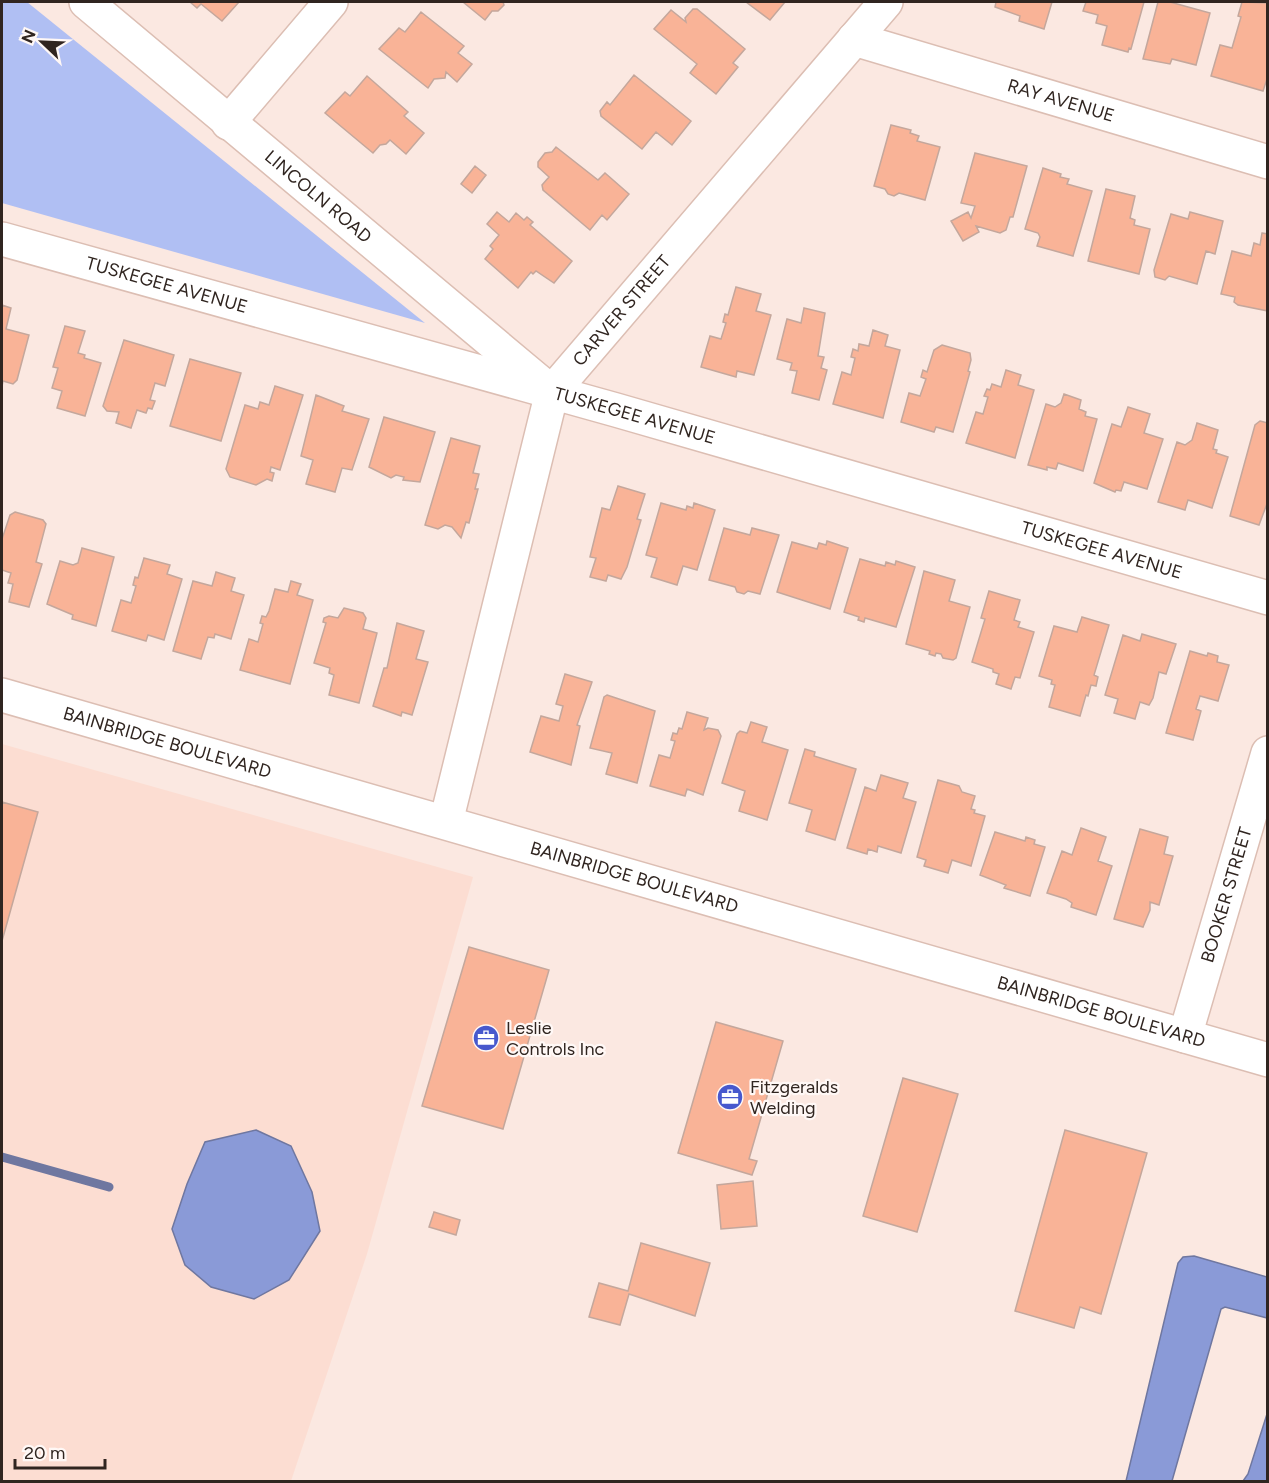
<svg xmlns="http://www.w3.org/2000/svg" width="1269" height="1483" font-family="Figtree,sans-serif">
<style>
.built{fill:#fcddd2}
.green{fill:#b0bff3}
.water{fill:#8a9ad7;stroke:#6f77a0;stroke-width:1.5}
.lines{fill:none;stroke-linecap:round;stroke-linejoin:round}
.stream{stroke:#6f77a0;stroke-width:9}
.building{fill:#f9b397;stroke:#c4a79c;stroke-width:1.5}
.minor-casing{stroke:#dcbeb3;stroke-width:36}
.major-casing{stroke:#dcbeb3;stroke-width:36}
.minor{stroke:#fff;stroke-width:33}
.major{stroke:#fff;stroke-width:33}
.labels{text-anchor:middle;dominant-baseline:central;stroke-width:4.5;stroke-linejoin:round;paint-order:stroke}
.street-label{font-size:18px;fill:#302520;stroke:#fff8f6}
.poi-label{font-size:18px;fill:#302520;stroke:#fff8f6;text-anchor:start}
</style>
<rect width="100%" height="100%" fill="#fbe8e1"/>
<!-- built -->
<path class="built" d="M2,744L473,877L367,1254L291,1481H2Z"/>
<!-- green -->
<path class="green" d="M2,2H27L425,323L2,203Z"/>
<!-- water -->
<path class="water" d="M256,1130L291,1146L312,1192L320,1231L289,1280L254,1299L211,1287L185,1265L172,1229L187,1184L205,1142Z
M1194,1256L1267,1277V1318L1225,1307L1221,1309L1172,1481H1126L1178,1263L1183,1257Z
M1267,1414V1481H1243L1248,1474Z"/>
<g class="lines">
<!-- stream -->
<path class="stream" d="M2,1157L109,1187"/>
</g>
<!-- building -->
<path class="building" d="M190,2H239L222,21L201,4L197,8Z
M463,2H503L504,5L498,11H492L485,20Z
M746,2H785L770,20Z
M996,2H1052L1044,29L1019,21L1020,16L995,7Z
M1086,2H1144L1131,49L1129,48L1128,52L1102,45L1107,26L1096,23L1098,15L1083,11Z
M1158,2H1170L1210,13L1196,65L1172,59L1170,64L1143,59Z
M1242,2L1268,3V76L1263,91L1211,76L1220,45L1232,48L1241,17L1238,16Z
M693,9H697L745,49L733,63L738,67L716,94L690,73L697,64L654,29L671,10L686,22L685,18Z
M421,12L464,46L458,53L472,64L457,82L446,72L445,78L434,79L428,88L379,49L399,28L405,32Z
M634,75L691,121L672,145L656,132L642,149L601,116L600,111L607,102L610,105Z
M367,76L408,112L404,116L424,133L406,154L390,140L386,144L380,145L373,153L325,113L345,92L350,96Z
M891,125L911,130L910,133L919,136L917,141L940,147L925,200L899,193L894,196L888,194L885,189L874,186Z
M556,147L598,180L605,173L629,194L607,220L602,215L590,230L543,190L542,185L549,177L538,167V162L545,153L552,152Z
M975,153L1027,166L1013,217H1010L1006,230L1000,233L976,226L979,232L963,241L951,221L968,212L971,218L975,206L961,203Z
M475,166L486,175L472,193L461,184Z
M1043,168L1061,174L1060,177L1069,179L1067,184L1092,191L1073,256L1037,246L1040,237L1038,233L1025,229Z
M1106,189L1135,196L1130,218L1135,220L1134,225L1150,229L1139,274L1088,261Z
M497,212L509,222L516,213L524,220L527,217L533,222L530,225L572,261L554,283L536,271L533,274L531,272L518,288L485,259L493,249L490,246L499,235L487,224Z
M1190,212L1223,221L1215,254L1206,251L1197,284L1169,276L1165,280L1155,277L1154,270L1171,214L1188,219Z
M1262,233L1268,234V311L1238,305L1234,302L1235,297L1221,294L1232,251L1251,256L1254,243L1260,245Z
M736,287L761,294L756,311L771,315L754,375L737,371L736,377L701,367L710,336L721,339L726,323L723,322L725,314L728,315Z
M2,305L11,308L6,329L29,335L17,380L13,384L3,381L2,386Z
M804,308L825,313L818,356L824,357L821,368L827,370L819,400L792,393L797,371L790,370L792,363L777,359L787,319L801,323Z
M65,326L85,331L78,353L85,355L84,358L101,363L85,416L57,408L62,391L52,388L58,368L53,367Z
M873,330L888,335L885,346L900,350L883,418L833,404L842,372L851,375L855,358L851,357L853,349L858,351L859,344L869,346Z
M124,340L174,355L165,386L155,383L150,400L155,401L152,409L148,408L146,413L137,410L131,428L116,423L119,412L107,411L103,406Z
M942,345L970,353L971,360L968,371L970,372L953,432L936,427L934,432L901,422L909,393L920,396L926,379L921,377L923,370L927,372L934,350Z
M190,359L241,373L221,441L170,426Z
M1006,370L1021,375L1018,385L1034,390L1015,458L966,443L976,412L983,414L988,397L984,396L987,389L990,390L992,384L1001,387Z
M275,386L303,395L280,470L271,467L270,472L274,473L272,481L267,479L256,485L230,477L226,469L245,405L258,409L260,402L269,405Z
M1064,394L1081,400L1079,409L1086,412L1085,416L1097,419L1083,471L1058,463L1056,469L1047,467V470L1028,465L1046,404L1055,407L1061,403Z
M316,395L344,406L342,411L369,419L352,470L342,468L335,492L306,484L313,460L301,456Z
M1128,407L1150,414L1144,433L1163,439L1147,489L1124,482L1121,491L1116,490L1115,492L1094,483L1112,424L1121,427Z
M384,417L435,432L420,482L403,480L404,477L396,475L391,478L369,467Z
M1260,421L1268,423V501L1259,525L1230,516L1255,425Z
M1197,423L1218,430L1213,449L1217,450L1216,453L1228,457L1212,508L1188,500L1185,510L1158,502L1177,442L1185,445L1192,440Z
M451,438L480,446L473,473L479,474L475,489H478L469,523L466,522L461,538L452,527L445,525L438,529L425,525Z
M618,486L645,494L637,519L641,520L627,567L621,579L608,575L606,581L590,577L596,558L590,557L602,508L610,510Z
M661,503L686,510L687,506L693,508L694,503L715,510L697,570L683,566L677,585L651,577L657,558L646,555Z
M15,512L43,520L46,524L36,562L42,564L29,607L9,602L13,584L8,583L11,573L2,570V539L10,515Z
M724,528L750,535L752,528L779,535L760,594L748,591L744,594L737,592L735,587L709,580Z
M827,541L848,548L830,609L777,592L792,542L817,549L819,543L826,545Z
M82,548L114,557L96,626L72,619L73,615L47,604L60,561L73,565L78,563Z
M144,558L170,565L167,574L182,579L164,640L148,635L146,641L112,631L121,600L131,603L136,586L133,585L135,577L138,578Z
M860,559L885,566L886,562L895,565L896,561L915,567L896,627L865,618L864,622L858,620L859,617L844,612Z
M924,571L955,580L949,601L970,607L956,658L953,660L943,658L941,654L936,653L935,656L929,654L930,651L906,644Z
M216,572L235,578L231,591L244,595L231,639L215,634L214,638L208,637L201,659L173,651L193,581L212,586Z
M291,581L301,584L297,595L313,600L290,684L240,670L249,639L258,642L263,624L260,623L262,616L266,617L269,611L275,589L288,592Z
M989,591L1020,600L1014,620L1020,622L1018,627L1034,632L1020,678L1015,677L1011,689L996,684L999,674L993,672V669L972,662L985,619L981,618Z
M344,608L363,613L366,618L363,629L377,633L359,703L329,695L334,675L329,673L330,668L314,663L326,623L323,622L324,618L329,616L338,618Z
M1082,617L1109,625L1094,675L1098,677L1096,686L1091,685L1088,696L1086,695L1080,716L1049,707L1055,685L1051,684L1052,680L1039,676L1054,626L1077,632Z
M397,623L424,631L416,659L428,662L412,715L402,712L401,716L373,706L384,668H387Z
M1142,634L1176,644L1166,674L1159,672L1153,698L1149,705L1140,702L1135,719L1114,713L1118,699L1105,695L1123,635L1140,641Z
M1190,651L1207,656L1208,653L1218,656L1217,662L1229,665L1218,701L1200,696L1196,709L1201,711L1193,740L1166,733Z
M565,674L592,682L577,725L580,726L571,765L530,752L541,716L559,721L563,706L556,704Z
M607,695L655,711L637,783L606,774L612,753L590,748L604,697Z
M687,712L708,718L704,730L708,728L718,730L721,736L703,795L687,789L685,796L650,786L659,755L670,758L675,741L671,740L673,733L677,734L679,728L682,729Z
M751,722L767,727L762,742L788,750L767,820L739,811L745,791L722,783L737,734L740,731L747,733Z
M805,749L815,752L814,756L856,769L835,840L806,831L812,810L789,803Z
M881,775L908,783L903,798L916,802L901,853L878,846L877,852L868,849L867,854L847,848L865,787L876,791Z
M938,780L959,786L962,792L975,796L971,809L975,810L974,813L985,816L971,866L952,860L948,873L924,866L926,860L917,857Z
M2,802L38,812L2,941Z
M1081,828L1106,837L1098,861L1112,866L1096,915L1071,907L1072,903L1066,899L1047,893L1062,851L1072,855Z
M1140,829L1168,837L1164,854L1173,856L1159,905L1150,902V910L1143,927L1114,919Z
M995,832L1025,841L1026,837L1035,840L1034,844L1045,847L1030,896L1004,888L1006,885L980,875Z
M469,947L549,970L503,1129L422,1106Z
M716,1022L783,1041L749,1159L757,1161L752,1175L678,1153Z
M903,1078L958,1094L917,1232L863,1216Z
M1065,1130L1147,1153L1101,1314L1080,1307L1074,1328L1015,1311Z
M753,1181L757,1226L721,1229L717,1185Z
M434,1212L460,1220L456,1235L429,1227Z
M641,1243L710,1263L695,1316L629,1294L620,1325L589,1317L599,1283L628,1291Z"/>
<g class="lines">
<defs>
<g id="minor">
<path id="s1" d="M86,2L543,385"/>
<path id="s2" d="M854,39L1268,162"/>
<path d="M228,123L331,2"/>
<path id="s3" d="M2,239L616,410L1268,598"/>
<path id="s4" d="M446,822L552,392L886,2"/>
<path id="s5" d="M1185,1036L1268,753"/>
</g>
<g id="major">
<path id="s6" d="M2,695L1268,1060"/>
</g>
</defs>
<!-- minor casing -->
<use href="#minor" class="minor-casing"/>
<!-- major casing -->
<use href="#major" class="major-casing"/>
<!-- minor -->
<use href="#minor" class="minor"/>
<!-- major -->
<use href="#major" class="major"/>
</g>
<!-- icons -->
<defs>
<symbol id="office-disc" viewBox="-11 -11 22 22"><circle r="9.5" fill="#4758cd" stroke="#fff8f6"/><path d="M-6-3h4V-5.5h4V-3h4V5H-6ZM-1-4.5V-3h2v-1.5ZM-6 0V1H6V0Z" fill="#fff"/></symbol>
</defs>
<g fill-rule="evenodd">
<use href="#office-disc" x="471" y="1023" width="30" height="30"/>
<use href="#office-disc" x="715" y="1082" width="30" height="30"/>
</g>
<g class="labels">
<!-- street labels -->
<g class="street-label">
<text stroke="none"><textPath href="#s2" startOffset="216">RAY AVENUE</textPath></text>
<text stroke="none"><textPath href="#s1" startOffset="303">LINCOLN ROAD</textPath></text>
<text stroke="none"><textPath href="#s3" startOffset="171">TUSKEGEE AVENUE</textPath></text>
<text stroke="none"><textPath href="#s4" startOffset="550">CARVER STREET</textPath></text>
<text stroke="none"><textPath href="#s3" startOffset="657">TUSKEGEE AVENUE</textPath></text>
<text stroke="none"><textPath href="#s3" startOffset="1143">TUSKEGEE AVENUE</textPath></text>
<text stroke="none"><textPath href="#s6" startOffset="172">BAINBRIDGE BOULEVARD</textPath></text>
<text stroke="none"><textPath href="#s6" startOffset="658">BAINBRIDGE BOULEVARD</textPath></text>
<text stroke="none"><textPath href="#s5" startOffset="147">BOOKER STREET</textPath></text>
<text stroke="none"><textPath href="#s6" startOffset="1144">BAINBRIDGE BOULEVARD</textPath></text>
</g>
<!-- poi labels -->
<g class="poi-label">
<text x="506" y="1028">Leslie<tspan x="506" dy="21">Controls Inc</tspan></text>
<text x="750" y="1087">Fitzgeralds<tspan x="750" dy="21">Welding</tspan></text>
</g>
</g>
<!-- border -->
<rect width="1269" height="1483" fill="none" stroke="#302520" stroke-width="6"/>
<!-- north arrow -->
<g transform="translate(42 42) rotate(293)" stroke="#fff8f6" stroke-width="4.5" paint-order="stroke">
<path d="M0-4.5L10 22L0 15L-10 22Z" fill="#302520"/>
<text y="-9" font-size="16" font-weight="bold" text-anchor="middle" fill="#302520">N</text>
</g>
<!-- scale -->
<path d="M15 1459v9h90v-9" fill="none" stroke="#302520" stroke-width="3"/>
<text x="24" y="1459" font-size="18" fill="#302520" stroke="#fff8f6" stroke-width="4.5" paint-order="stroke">20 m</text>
</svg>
